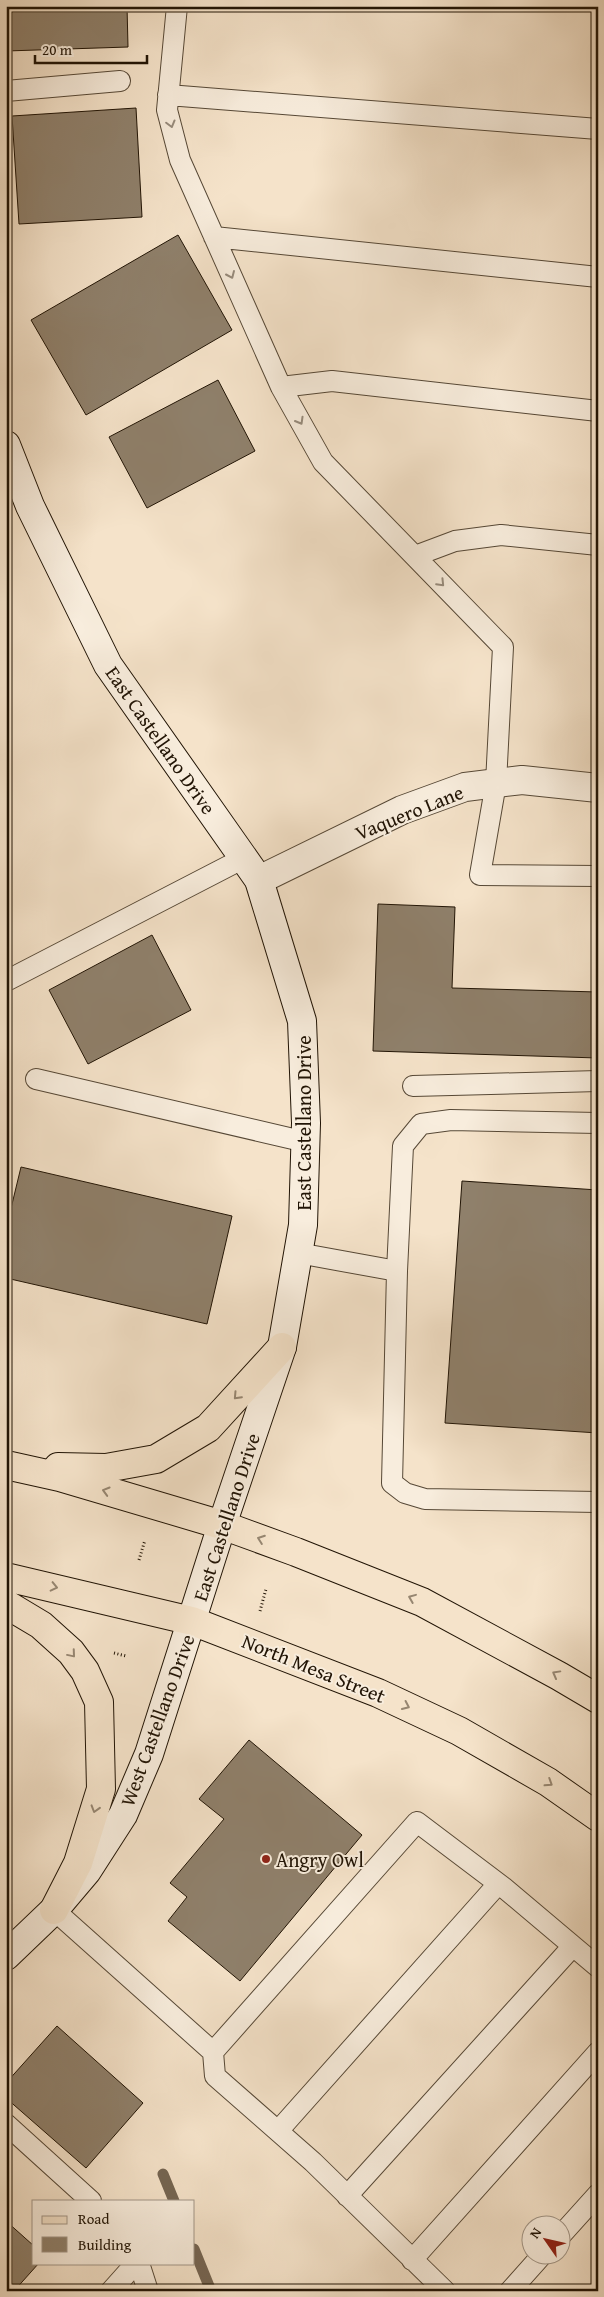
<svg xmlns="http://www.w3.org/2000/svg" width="604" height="2297" font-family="'Gentium Book Plus',serif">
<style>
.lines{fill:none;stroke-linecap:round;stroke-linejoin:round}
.stream{stroke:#756653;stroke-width:11}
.building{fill:#8f806b;stroke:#211405}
.lane-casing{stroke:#564836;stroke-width:22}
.street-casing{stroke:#564836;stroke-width:30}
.secondary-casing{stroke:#211405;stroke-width:30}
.primary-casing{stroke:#211405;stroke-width:30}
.path{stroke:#211405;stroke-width:3;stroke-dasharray:1 2.5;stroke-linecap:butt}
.lane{stroke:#f8eddd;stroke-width:20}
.street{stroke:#f8eddd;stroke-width:28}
.secondary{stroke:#f8eddd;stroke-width:28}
.primary{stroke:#f5e3ca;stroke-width:28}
.oneway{stroke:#978b7c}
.oneway2{stroke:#968671}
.poi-dot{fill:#8f2418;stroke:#f8eddd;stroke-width:2}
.labels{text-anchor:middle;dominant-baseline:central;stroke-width:4;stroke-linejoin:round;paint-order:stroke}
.street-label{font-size:20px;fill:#211405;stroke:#f8eddd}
.poi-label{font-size:20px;fill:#211405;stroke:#f8eddd;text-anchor:start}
</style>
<rect width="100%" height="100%" fill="#f5e3ca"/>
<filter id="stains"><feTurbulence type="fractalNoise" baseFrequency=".004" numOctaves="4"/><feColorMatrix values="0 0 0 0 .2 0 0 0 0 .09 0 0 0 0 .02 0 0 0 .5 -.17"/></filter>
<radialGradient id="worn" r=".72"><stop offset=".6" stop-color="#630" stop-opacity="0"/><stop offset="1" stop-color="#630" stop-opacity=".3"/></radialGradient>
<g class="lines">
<!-- stream -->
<path class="stream" d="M163,2174L174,2201
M194,2249L211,2291"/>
</g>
<!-- building -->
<path class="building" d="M6,6H127L128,47L6,51Z
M136,108L142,217L19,224L12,116Z
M178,235L232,330L86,415L31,320Z
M218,380L255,451L147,508L109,437Z
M378,904L455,907L452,988L598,992V1058L373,1051Z
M152,935L191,1010L88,1064L49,990Z
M21,1167L232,1216L207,1324L6,1278V1229Z
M462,1181L598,1190V1433L445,1423Z
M249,1740L362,1835L240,1981L168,1921L187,1897L170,1883L224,1819L199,1799Z
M57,2026L143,2103L86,2168L6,2098V2083Z
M6,2221L34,2246V2263H39L14,2291H6Z"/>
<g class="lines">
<defs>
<path id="lane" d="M177,6L167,110L180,160L281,387L323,462L503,647L496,783L480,875L598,876
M6,91L120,81
M168,95L598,129
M214,237L598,277
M281,387L332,381L598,411
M415,556L455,541L501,535L598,545
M6,981L244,858
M36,1079L306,1142
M413,1086L598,1081
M298,1253L397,1271L392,1483L405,1493L425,1499L598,1502
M397,1271L403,1146L421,1124L451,1120L598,1123
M54,1910L213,2052L215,2076L313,2162L445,2291
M213,2052L417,1822L503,1887L598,1967
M6,2124L91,2201
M278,2131L498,1884
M347,2196L573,1946
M562,2234L598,2194
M412,2260L598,2052
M139,2263L148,2291
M111,2291L136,2263
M510,2291L543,2254"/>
<path id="street" d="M259,880L402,810L465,787L522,780L598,788"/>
<path id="secondary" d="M6,445L30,506L108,665L259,880L302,1021L306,1123L303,1225L282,1347L222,1525L149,1754L123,1815L87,1871L54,1910L6,1956"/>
<path id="primary" d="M6,1465L60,1477L222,1525L296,1552L422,1602L559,1676L598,1699
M58,1467L106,1468L156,1459L208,1428L282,1347
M6,1577L192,1621L378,1693L459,1731L548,1782L598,1817
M6,1604L41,1625L71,1652L85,1671L99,1702L101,1789L78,1863L54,1910"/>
</defs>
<!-- lane casing -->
<use href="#lane" class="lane-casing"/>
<!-- street casing -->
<use href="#street" class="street-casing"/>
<!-- secondary casing -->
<use href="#secondary" class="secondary-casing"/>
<!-- primary casing -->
<use href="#primary" class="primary-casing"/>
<!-- path -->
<path class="path" d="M139,1560L145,1540
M260,1611L266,1589
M114,1653L126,1656"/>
<!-- lane -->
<use href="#lane" class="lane"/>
<!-- street -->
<use href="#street" class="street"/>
<!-- secondary -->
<use href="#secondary" class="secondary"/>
<!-- primary -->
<use href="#primary" class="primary"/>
</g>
<!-- one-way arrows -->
<defs><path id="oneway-chevron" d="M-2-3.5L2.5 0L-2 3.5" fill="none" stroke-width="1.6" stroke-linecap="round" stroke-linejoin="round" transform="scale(1.25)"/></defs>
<g class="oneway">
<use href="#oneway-chevron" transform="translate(171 124) rotate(75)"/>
<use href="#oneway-chevron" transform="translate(231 275) rotate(66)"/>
<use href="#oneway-chevron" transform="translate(300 421) rotate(60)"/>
<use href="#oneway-chevron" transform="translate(441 583) rotate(46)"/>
</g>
<g class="oneway2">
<use href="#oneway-chevron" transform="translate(237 1396) rotate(133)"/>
<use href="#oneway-chevron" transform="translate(106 1491) rotate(-164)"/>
<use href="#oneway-chevron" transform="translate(261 1539) rotate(-160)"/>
<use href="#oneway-chevron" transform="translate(54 1587) rotate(13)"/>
<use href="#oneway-chevron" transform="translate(412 1598) rotate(-158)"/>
<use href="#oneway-chevron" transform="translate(72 1654) rotate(50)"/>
<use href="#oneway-chevron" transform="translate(556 1674) rotate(-151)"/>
<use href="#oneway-chevron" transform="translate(406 1706) rotate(25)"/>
<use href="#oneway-chevron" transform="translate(549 1783) rotate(33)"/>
<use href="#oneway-chevron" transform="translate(95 1809) rotate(107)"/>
</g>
<!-- markers -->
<circle class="poi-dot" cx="266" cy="1859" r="5"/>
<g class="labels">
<!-- street labels -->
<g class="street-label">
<text transform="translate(161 740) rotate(55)">East Castellano Drive</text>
<text transform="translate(409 812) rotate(-22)">Vaquero Lane</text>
<text transform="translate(303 1123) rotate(-90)">East Castellano Drive</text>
<text transform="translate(226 1517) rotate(-72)">East Castellano Drive</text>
<text transform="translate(314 1668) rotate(22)">North Mesa Street</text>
<text transform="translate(157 1720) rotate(-70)">West Castellano Drive</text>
</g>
<!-- poi labels -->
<g class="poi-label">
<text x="276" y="1859">Angry Owl</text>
</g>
</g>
<!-- margin -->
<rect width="604" height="2297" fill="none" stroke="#f5e3ca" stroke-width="25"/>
<rect x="8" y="8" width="589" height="2282" fill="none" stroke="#211405" stroke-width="2.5"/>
<rect x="12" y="12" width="579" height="2272" fill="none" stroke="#211405"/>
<!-- legend -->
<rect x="32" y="2200" width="162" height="65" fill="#f8eddd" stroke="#a29687"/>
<rect x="42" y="2216" width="25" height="8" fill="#f5e3ca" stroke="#a29687"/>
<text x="78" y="2224" font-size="15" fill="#211405">Road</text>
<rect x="42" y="2237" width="25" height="15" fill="#8f806b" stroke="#a29687"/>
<text x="78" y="2250" font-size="15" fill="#211405">Building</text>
<!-- north arrow -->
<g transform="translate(546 2240) rotate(304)"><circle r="24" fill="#f8eddd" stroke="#a29687"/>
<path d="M0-4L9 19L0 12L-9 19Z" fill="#8f2418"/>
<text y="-8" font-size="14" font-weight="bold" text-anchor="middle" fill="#211405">N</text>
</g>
<!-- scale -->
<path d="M35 55v8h112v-8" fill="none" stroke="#211405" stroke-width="2.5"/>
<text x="42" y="55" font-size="15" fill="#211405" stroke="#f8eddd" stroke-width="4" paint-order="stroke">20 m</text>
<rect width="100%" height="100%" filter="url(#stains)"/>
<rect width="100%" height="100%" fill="url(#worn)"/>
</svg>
